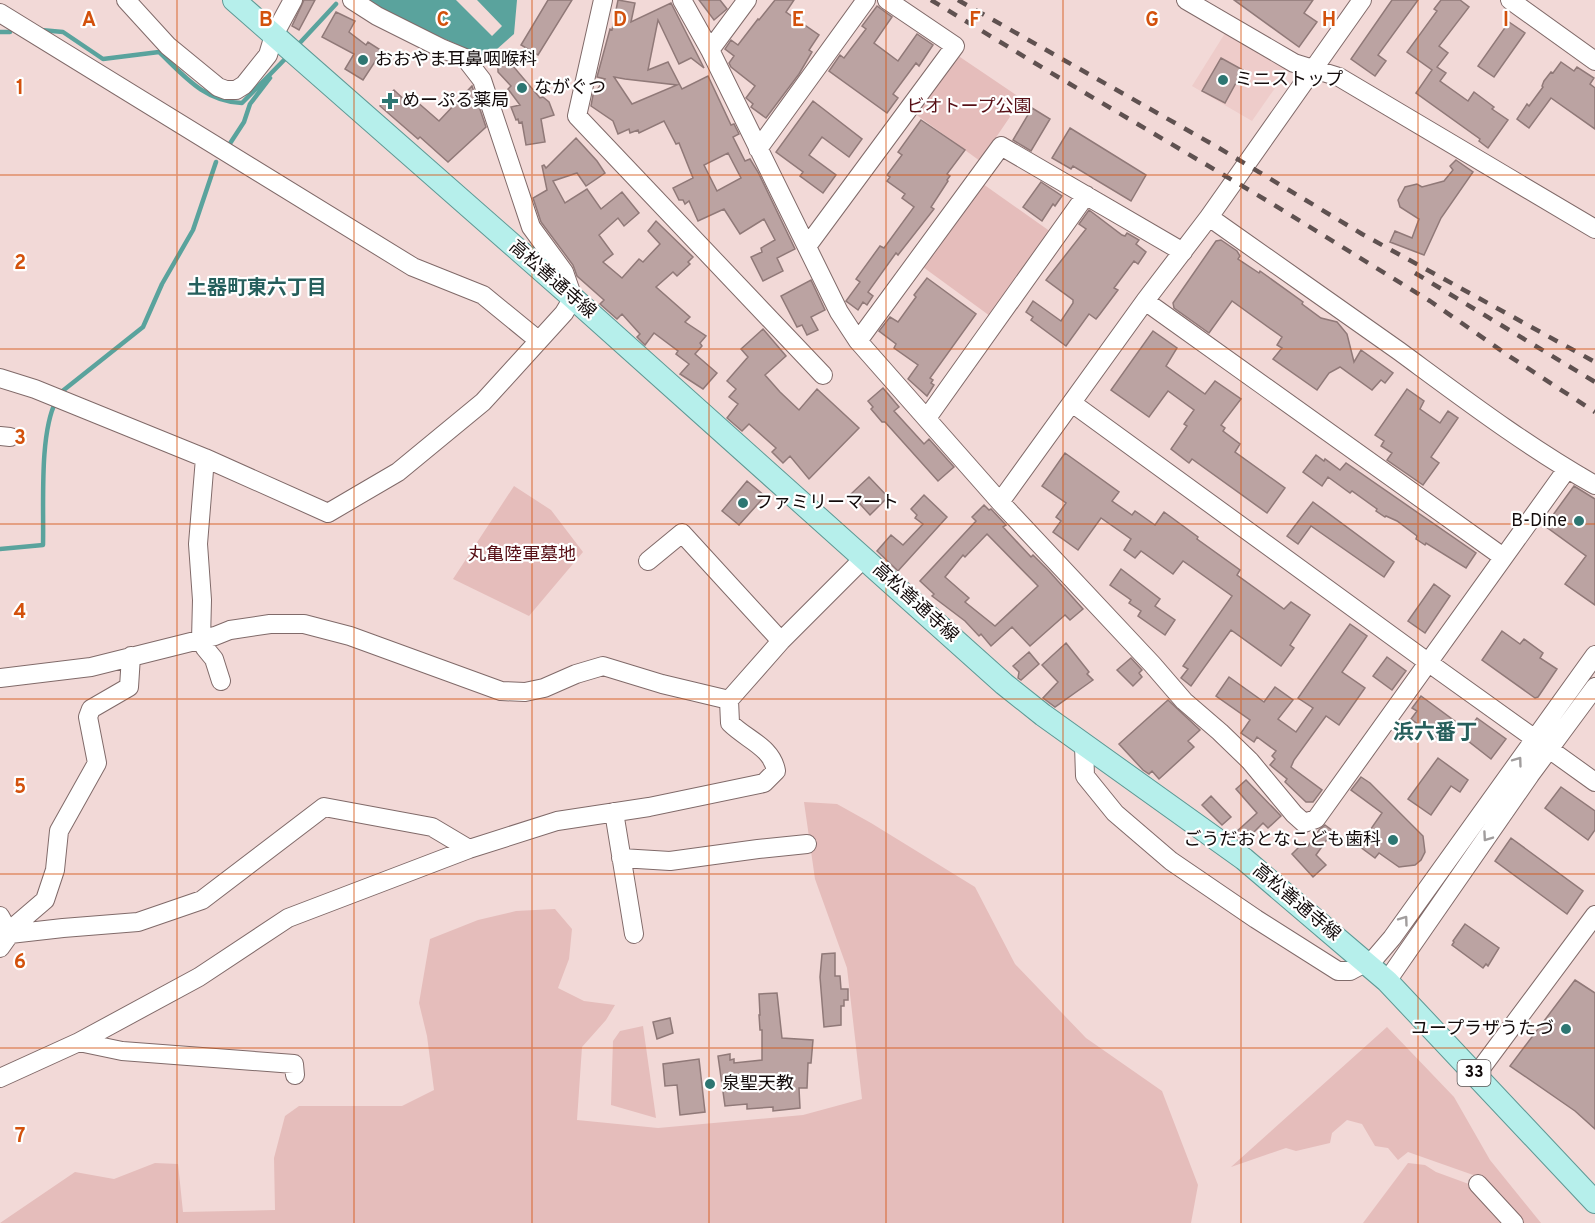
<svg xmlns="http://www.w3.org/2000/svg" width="1595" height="1223" font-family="Overpass,'Noto Sans JP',sans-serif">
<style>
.built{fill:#eeccca}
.green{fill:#e5bdbb}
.water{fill:#5aa39d}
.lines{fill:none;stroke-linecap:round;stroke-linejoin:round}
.stream{stroke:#5aa39d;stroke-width:4.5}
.building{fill:#bba3a2;stroke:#907978;stroke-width:1.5;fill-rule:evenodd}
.minor-casing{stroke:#806a69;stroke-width:20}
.major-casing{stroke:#5d9894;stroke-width:24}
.minor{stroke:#fff;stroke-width:18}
.major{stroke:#b6efeb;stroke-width:22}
.rail{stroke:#5f5150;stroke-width:4.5;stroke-dasharray:10 10;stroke-linecap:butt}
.oneway{stroke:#a19d9d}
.grid{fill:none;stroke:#d3510c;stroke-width:1.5;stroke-opacity:0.55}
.poi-dot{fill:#2d7672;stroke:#fff;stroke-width:2}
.labels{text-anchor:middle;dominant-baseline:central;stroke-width:4.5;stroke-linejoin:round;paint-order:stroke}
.shield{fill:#fff;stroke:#5a5454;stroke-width:1.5}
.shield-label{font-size:16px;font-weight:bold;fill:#130b0b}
.poi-label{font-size:18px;fill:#130b0b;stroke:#fff;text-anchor:start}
.park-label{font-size:18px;fill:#570f15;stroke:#fff}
.street-label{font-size:18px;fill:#130b0b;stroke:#fff}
.neighbourhood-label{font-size:20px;font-weight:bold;fill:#265f5c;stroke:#fff}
.quarter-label{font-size:21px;font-weight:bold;fill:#265f5c;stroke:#fff}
.grid-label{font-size:20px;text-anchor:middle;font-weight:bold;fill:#d3510c;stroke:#fff;stroke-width:4.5;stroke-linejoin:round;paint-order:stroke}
</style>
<rect width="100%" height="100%" fill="#f2d9d7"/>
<!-- built -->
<path class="built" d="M1227,30L1289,68L1252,121L1192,86Z"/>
<!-- green -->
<path class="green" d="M957,55L1022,99L980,161L914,113Z
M983,184L1051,232L990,316L923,267Z
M514,486L551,510L583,552L529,616L453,579Z
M804,802L837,804L871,823L975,887L1015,964L1086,1038L1162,1091L1198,1185L1191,1223H0L75,1172L114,1179L155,1163L178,1164L183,1212L275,1210L274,1158L285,1116L299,1106H402L434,1090L427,1036L419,1003L430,939L478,920L516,911L555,909L572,929L569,959L558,988L584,1001L615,1005L606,1020L582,1047L577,1120L658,1128L803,1115L862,1099L847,968L815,879Z
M643,1026L656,1118L611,1105L613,1041L620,1031Z
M1387,1027L1454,1097L1490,1160L1541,1223H1522L1476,1176L1408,1152L1398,1160L1388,1148L1375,1146L1362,1124L1347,1120L1332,1133L1330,1143L1296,1151L1286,1148L1231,1167Z
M1408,1163L1425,1165L1436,1172L1477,1187L1510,1223H1363Z"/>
<!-- water -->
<path class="water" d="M365,0H456L492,36L502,26L477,0H517L514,34L487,58L427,31Z"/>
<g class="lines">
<!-- stream -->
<path class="stream" d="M41,30L63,32L103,59L159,52C184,76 205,102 242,103L287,57
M0,32H10
M297,46L336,4
M229,145L244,122L250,104L270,78
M60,393L143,327L162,284L193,230L216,162
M0,549L43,545C44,507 39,434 56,401"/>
</g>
<!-- building -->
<path class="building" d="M304,0H315L299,30L292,26Z
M548,0H572L538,55L521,45Z
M618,0L635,3L631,22L671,3L704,68L691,58L679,64L658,20L648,70L668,62L682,89L708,76L731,125L734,124L739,134L733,137L745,161L750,159L758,172L795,249L777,258L783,271L763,281L751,257L762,252L761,248L775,240L764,219L740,234L724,209L698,221L689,201L685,204L683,200H679L673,188L693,178L679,143L676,144L664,121L639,133L638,130L630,133L629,129L618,134L613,121L591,106L593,95L605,79L597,77L610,29L612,30ZM614,77L625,79L677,85L632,104ZM728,153L741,178L717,191L704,165Z
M699,0H720L727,9L714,20Z
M775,0H794L786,12L819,35L809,50L812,52L799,74L766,118L751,107L753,104L746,98L755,86L731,67L729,63L734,56L725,49L731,40L738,45L758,19L759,20Z
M1234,0H1313L1304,13L1317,22L1299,47Z
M1392,0H1418L1378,55L1386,61L1375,76L1351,59Z
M1441,0H1460L1469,7L1439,46L1448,53L1437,67L1446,73L1440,81L1468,101L1474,92L1494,107L1492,109L1508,120L1488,148L1479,141L1480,139L1416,93L1432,70L1407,52L1437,11L1434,9Z
M877,6L892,17L874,43L898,61L917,34L933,45L919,66L916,63L893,94L898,98L887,113L829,71L840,55L844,58L866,29L862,26Z
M336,12L355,21L349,32L366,45L368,42L382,51L363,80L345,69L354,54L322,37Z
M1509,22L1525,33L1494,77L1478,66Z
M1221,58L1243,70L1225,103L1202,91Z
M507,59L540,98L543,97L549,102L554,115L541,119L545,142L526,145L522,122L519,123L518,119L516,120L511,107L520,105L508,89L511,86L498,72V67Z
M1561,62L1574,71L1577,67L1594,78L1590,84L1595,88V129L1551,98L1529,128L1517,119L1527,104L1529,106L1543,87L1542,86L1544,81L1551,72L1553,73Z
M472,86L486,127L448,162L420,137L418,139L380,106L394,90L411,106L416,101L439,121Z
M813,101L862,139L849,157L822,137L809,155L836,175L823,193L800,176L803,172L776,152Z
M1032,108L1050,119L1031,151L1013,140Z
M921,120L965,150L947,174L950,176L947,180L948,181L931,207L934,209L898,255L896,253L868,292L873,296L867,305L863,302L858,310L846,301L860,282L856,279L880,246L884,248L914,207L902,198L905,194L887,181L890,177L887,175L902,155L898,152Z
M1070,128L1146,175L1131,201L1073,166L1071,169L1052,158Z
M576,138L597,161L605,173L586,186L577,173L553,181L565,203L587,189L601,209L622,192L639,213L624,226L618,218L599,235L613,254L603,262L622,278L639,259L643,262L660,244L648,231L656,221L693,257L688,262L690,264L677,276L673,272L656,287L690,317L685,322L706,336L700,343L702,346L695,354L717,373L703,389L680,374L689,364L676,354L678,351L654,333L645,345L637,337L640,334L622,314L617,319L600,304L604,300L577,276L573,265L541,222L533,198L547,190L542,166L544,165L546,168Z
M1456,160L1473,172L1441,218L1424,255L1390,242L1395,231L1412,238L1419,219L1400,207L1398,200L1405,187L1417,184L1422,187L1444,181L1453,170L1450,166Z
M1041,182L1062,196L1055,206L1053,204L1042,221L1023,207Z
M1089,210L1122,235L1125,236L1127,233L1139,240L1136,244L1146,252L1138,264L1134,261L1114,288L1118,290L1100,314L1096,319L1089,314L1066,346L1031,320L1033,317L1026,312L1033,301L1061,321L1073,303V300L1046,280L1086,229L1079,224Z
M1221,240L1237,251L1240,256L1238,259L1259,273L1260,271L1303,302L1302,304L1321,318L1337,322L1347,334L1354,362L1361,350L1393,373L1385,383L1381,380L1372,390L1340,367L1329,373L1317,390L1273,359L1282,348L1277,345L1282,337L1232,301L1209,333L1174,308L1173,303L1216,241Z
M927,278L976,314L930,378L933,380L931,383L934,385L927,396L908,379L918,365L894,348L896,344L879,331L890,317L898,322L916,297L914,295Z
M811,280L825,310L811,317L818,330L807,335L802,325L797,327L781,296Z
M763,329L786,356L765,375L780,392L799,410L817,389L859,428L809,479L790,456L783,463L772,452L776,448L749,424L742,431L727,418L738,404L729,397L736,389L727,381L748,357L741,349Z
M1153,331L1177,348L1166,366L1205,394L1215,381L1241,399L1221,425L1225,428L1223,431L1240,444L1235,452L1285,488L1267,513L1192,459L1189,463L1171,449L1187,426L1184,424L1194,410L1168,391L1149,417L1111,390Z
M883,388L899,407L894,411L924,444L929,439L954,467L938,481L885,422H882L871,409L873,407L868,401Z
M1407,389L1424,401L1420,409L1440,423L1448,411L1458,418L1431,457L1439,463L1423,485L1387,460L1392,453L1381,446L1384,441L1375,435Z
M1065,453L1119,492L1112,501L1132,515L1135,511L1155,525L1164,512L1198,537L1197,539L1240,570L1237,575L1284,609L1291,602L1310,615L1290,645L1294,648L1281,666L1231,630L1191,686L1181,678L1188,669L1183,666L1232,596L1183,561L1173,574L1141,551L1135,558L1124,550L1131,539L1101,518L1078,550L1053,532L1061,521L1056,517L1066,503L1042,486Z
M1316,455L1324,461L1325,459L1340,470L1346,463L1476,553L1466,568L1426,543L1425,545L1416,539L1417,536L1397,521L1386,516L1385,517L1376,511L1377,509L1352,491L1350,493L1328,477L1322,486L1303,472Z
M869,477L888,497L870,515L851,494Z
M747,481L765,496L739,525L722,511Z
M1574,486L1595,499V605L1565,584L1586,556L1545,526Z
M924,495L947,517L898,571L877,551L891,535L903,545L923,524L915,518L917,515L911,509Z
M1313,502L1394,562L1384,577L1311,526L1298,544L1287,536Z
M984,505L989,510L991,509L1006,525L1003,527L1031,557L1033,555L1048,570L1083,609L1070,620L1065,615L1030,646L1012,627L991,646L981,634L979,636L965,621L932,596L934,594L920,581L976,521L972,517ZM987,534L1038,586L995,626L965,602L969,598L945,577L963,555L965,557Z
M1121,569L1160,599L1155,606L1175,620L1165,635L1138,616L1141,611L1129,603L1131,600L1110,585Z
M1434,584L1450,596L1425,633L1408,621Z
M1350,624L1367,636L1342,672L1365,688L1339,725L1326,716L1294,760L1291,767L1322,790L1313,802H1306L1285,782L1287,779L1270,765L1275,759L1272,756L1276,751L1257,737L1254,742L1241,733L1250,720L1216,696L1229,677L1264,702L1275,687L1293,700L1278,719L1296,732L1313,708L1298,698Z
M1502,631L1520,644L1524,639L1543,653L1540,658L1557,669L1538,697L1535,698L1482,660Z
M1066,643L1089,672L1087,674L1093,680L1055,707L1043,698L1058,682L1042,665Z
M1029,652L1039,664L1021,680L1018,678L1019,672L1013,666Z
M1387,657L1406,671L1392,690L1373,676Z
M1131,658L1142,670L1139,673L1142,677L1133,686L1117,670Z
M1421,696L1456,722L1441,741L1411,719L1417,711L1412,708Z
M1168,700L1200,730L1188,741L1194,747L1159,779L1152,771L1149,774L1143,770L1119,744Z
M1477,718L1506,739L1491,759L1463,737Z
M1438,758L1468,780L1460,792L1451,786L1431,815L1408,799Z
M1361,777L1370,783L1423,836L1425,852L1421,860L1415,865L1399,867L1379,853L1375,858L1359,846L1382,813L1351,790Z
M1246,780L1281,816L1268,828L1263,823L1244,842L1235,833L1257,813L1236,789Z
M1561,787L1595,811V830L1588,840L1545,808Z
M1211,796L1231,817L1222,825L1202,805Z
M1325,825L1333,831L1316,855L1326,865L1313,877L1292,854L1304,842L1308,846L1319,830Z
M1511,838L1583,891L1567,914L1495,861Z
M1465,924L1499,948L1488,966L1486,964L1483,968L1452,945L1454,942L1453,941Z
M835,953V976H840L841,989H848V1000H844V1006H841V1025L824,1027L820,977L822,954Z
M1575,980L1595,993V1129L1575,1111L1510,1066Z
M777,993L782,1038L813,1040L811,1063H808L807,1088H799L800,1108L773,1111V1107L747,1109V1104L725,1106L718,1056L730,1054V1060L734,1059V1063L762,1060V1030H760L759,1015H760L759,994Z
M670,1018L673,1033L657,1039L653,1022Z
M699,1059L705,1112L680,1115L677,1085L665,1086L663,1064Z"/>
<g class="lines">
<defs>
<path id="minor" d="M126,0L168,46L218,87L226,90H236L244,85L268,55L274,35L293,0
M603,0L577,116L823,375
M682,0L710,50L839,312L858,341L1000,502L1152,664L1184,701L1220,732L1250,761L1294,814L1304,823L1316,819L1567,469
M1186,0L1294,63L1339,77L1595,229
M1510,0L1595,61
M0,13L413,267L483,295L538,340
M710,50L747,0
M758,149L866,0
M1209,217C1272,262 1336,306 1399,351C1463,398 1526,446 1595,485
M808,245L955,46L887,0
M1145,301L1503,557
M858,341L1001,146L1183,252
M0,378L35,389L205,458L328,513L398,472L483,402L564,313L573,298L564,272L531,227L482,80L465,58L441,48L377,16L352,0
M1072,403L1429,663L1595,782
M927,418L1086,195
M0,436L10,437
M205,458L198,544L202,600L201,640L205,648L214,659L221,681
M1000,502L1145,301L1209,217L1362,0
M648,561L682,533L781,641
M0,678L91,667L215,636L230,630L270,624H304L350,636L501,691L525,692L544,688L576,674L603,666L662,684L729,700
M1084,745L1085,776L1115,813L1171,861L1256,919L1338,971H1350L1365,963
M614,812L634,934
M621,858L670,861L758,849L807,844
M0,916L10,934L63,928L138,922L202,900L324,807L432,827L469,849
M0,948L17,924L45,900L55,870L59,831L97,763L88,717L91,709L129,687L131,656
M1368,966L1392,938L1595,655
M1387,981L1530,775L1595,687
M295,1075L294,1064L122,1051L79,1042L199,977L288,918L469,849L557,821L649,807L764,783L776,771C772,747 747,740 730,723L729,700L781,641L864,558
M1476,1075L1595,915
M0,1078L79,1042
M1478,1184L1514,1223"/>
<path id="major" d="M234,0L573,298L1004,684L1043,715L1244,859L1387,981L1595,1202"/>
</defs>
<!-- minor casing -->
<use href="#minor" class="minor-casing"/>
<!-- major casing -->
<use href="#major" class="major-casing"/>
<!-- minor -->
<use href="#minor" class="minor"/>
<!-- major -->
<use href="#major" class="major"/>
<!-- rail -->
<path class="rail" d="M931,0L1048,71L1271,203L1430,301L1509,356L1595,412
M958,0L1219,148L1362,234L1595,362
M1415,273L1595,382"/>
</g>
<!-- one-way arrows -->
<defs><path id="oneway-chevron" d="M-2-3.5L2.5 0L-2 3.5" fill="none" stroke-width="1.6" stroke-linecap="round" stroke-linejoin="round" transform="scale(1.5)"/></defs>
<g class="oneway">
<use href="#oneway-chevron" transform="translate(1518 761) rotate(-54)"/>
<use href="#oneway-chevron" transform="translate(1487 837) rotate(125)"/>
<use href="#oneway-chevron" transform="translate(1404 920) rotate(-54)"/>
</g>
<!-- grid -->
<path class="grid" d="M177,0V1223M354,0V1223M532,0V1223M709,0V1223M886,0V1223M1063,0V1223M1241,0V1223M1418,0V1223M0,175H1595M0,349H1595M0,524H1595M0,699H1595M0,874H1595M0,1048H1595"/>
<!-- markers -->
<g class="poi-dot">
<circle cx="363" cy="60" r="6"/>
<circle cx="1223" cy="80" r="6"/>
<circle cx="522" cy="88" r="6"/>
<path d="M387 92h6v6h6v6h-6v6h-6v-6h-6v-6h6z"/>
<circle cx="743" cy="503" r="6"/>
<circle cx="1579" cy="521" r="6"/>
<circle cx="1393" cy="840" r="6"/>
<circle cx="1566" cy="1029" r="6"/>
<circle cx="710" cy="1084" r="6"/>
</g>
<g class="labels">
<!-- shield labels -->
<rect class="shield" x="1457.5" y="1060" width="33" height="26" rx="4.5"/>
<g class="shield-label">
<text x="1474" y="1073">33</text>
</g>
<!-- poi labels -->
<g class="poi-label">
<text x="375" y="60">おおやま耳鼻咽喉科</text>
<text x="1235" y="80">ミニストップ</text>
<text x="534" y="88">ながぐつ</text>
<text x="402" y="101">めーぷる薬局</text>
<text x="755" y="503">ファミリーマート</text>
<text x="1567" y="521" text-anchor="end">B-Dine</text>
<text x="1381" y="840" text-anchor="end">ごうだおとなこども歯科</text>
<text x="1554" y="1029" text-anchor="end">ユープラザうたづ</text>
<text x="722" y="1084">泉聖天教</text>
</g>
<!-- park labels -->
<g class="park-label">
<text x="969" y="107">ビオトープ公園</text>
<text x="522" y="555">丸亀陸軍墓地</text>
</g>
<!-- street labels -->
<g class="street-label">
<text transform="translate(552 280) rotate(41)">高松善通寺線</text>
<text transform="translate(915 603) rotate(42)">高松善通寺線</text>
<text transform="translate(1296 903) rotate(40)">高松善通寺線</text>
</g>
<!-- neighbourhood labels -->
<g class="neighbourhood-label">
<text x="257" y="289">土器町東六丁目</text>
</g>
<!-- quarter labels -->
<g class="quarter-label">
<text x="1435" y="733">浜六番丁</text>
</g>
</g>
<g class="grid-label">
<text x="89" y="26">A</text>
<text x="266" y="26">B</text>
<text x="443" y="26">C</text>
<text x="620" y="26">D</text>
<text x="798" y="26">E</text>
<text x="975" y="26">F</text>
<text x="1152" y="26">G</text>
<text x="1329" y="26">H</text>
<text x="1506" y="26">I</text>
<text x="20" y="94">1</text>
<text x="20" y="269">2</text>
<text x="20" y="444">3</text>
<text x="20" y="618">4</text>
<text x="20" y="793">5</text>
<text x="20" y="968">6</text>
<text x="20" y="1142">7</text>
</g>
</svg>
